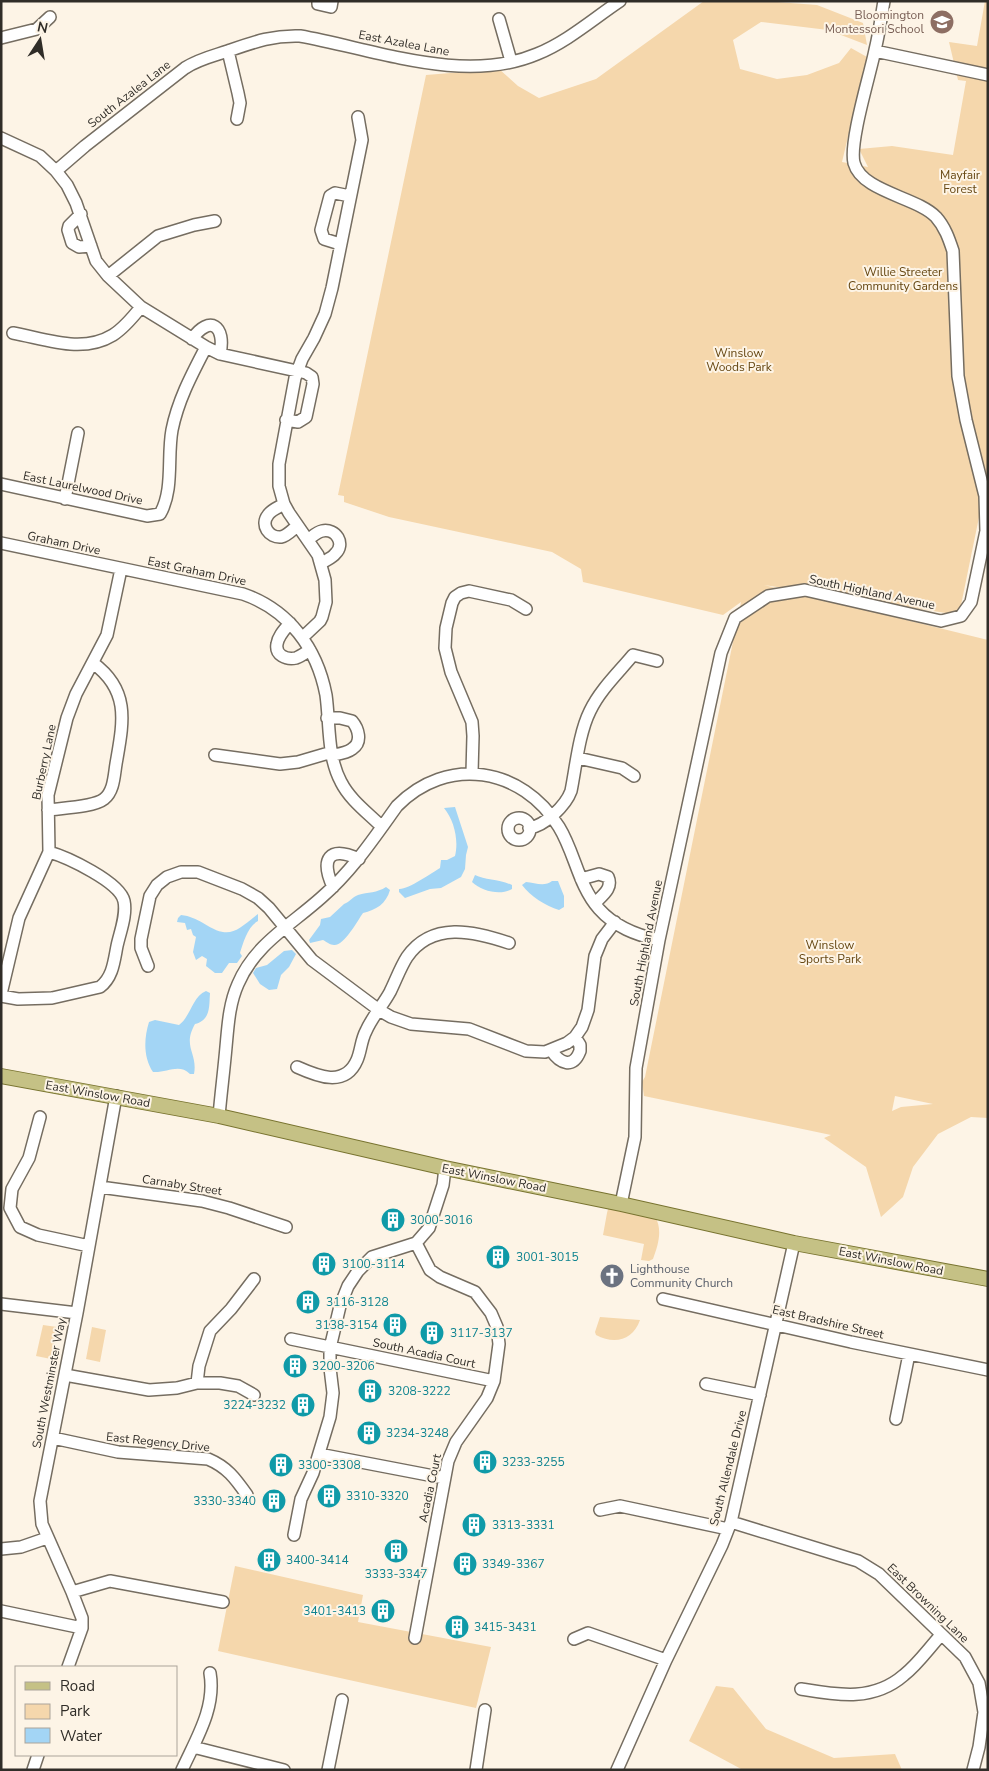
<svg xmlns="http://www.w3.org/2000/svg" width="989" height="1771" font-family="'Nunito Sans',sans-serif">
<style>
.green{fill:#f5d7ac;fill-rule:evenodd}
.water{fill:#a3d5f5}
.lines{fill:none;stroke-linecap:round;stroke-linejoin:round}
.minor-casing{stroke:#756d61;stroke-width:14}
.major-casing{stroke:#78732f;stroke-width:16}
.minor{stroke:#fff;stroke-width:11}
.major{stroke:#c5c185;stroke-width:14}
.labels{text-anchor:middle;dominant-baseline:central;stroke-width:4;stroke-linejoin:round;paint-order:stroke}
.education-label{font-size:12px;fill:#785e54;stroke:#fdf4e6;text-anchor:end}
.street-label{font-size:12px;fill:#302d28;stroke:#fdf4e6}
.park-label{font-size:12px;fill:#664712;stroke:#fdf4e6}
.culture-label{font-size:12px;fill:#0d838f;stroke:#fdf4e6;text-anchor:start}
.worship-label{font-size:12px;fill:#5b616d;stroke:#fdf4e6;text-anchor:start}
</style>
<rect width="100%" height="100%" fill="#fdf4e6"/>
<!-- green -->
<path class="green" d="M704,1H764L817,5L863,23L867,45L828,30L761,22L733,40L740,69L777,79L807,75L839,63L851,48L867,57L842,162L868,167L859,149L892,146L953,155L966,81L958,80L949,42L977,46L985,1H988V480L987,478L959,615L764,585L988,640V1118L971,1117L938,1134L913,1167L903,1197L881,1217L866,1167L824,1138L831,1135L644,1096L642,1082L645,1077L741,602L723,615L583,582L581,569L552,552L389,517L344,502V496L338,495L426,75L499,69L518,86L539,98L596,79ZM895,1096L933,1104L901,1107L892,1111Z
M613,1208L655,1217C663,1229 658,1246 653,1259L649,1261L641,1260L644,1244L603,1235L607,1213L608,1209Z
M600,1317L640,1320C633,1340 615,1345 596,1335L595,1332Z
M43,1325L57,1327L51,1359L36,1356Z
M92,1327L106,1330L100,1362L86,1359Z
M235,1566L363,1595L358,1622L491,1647L476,1708L218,1651Z
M716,1686L733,1688L766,1729L834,1758L895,1754L902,1770H743L689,1741Z"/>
<!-- water -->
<path class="water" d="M455,807L468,847L466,855L465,869L461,877L441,888L430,889L405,898L399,892V889C407,890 432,873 440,868L441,860H447L455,856C459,840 454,820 444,808Z
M475,875C485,880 499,879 512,885V889C500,896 482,891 472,882Z
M552,881H558L564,896V907L559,910C546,906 530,896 522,885L526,882C535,883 545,887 552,881Z
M386,887L390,890C386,904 376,910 363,913C358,920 344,946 334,945C330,945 327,942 323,940L310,943L309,940L320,925L321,919L330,917L344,904C350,902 352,897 358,895C368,892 377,893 386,887Z
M258,914V921C248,926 243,943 240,953L242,956L237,963H229L222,973H215L206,966L207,959L202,956L196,960L193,952L196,937L193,935L191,929L187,930L185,923L177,922L178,918L181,915C190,916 196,919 203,923C230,940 235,932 258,914Z
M292,950L296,954L289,967L281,975L277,989L269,990L260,984L253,973L256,968L267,965L284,951Z
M206,991L210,993C209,1006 211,1020 195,1024C182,1047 198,1053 194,1074H190C179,1063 167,1073 153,1072C143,1057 144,1038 149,1022L155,1020L179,1025C191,1016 192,997 206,991Z"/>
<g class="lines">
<defs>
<path id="minor" d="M318,1V4L331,7L332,1
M499,19L511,61
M1,38L37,29L50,17
M228,51L238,93L240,103L237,119
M875,51L988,75
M1,138L40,156L56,171L67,185L76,203L96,261L108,276L141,307L206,347L220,354L306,373L312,377L313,384L306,417L298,422L286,420
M56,171L85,146L185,68C199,59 213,56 228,51C254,42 273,35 300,36C374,49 464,85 537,54C567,42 593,19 620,1
M81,214L69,226L68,230L72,243L79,247L91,246
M340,244L324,239L321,230L330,196L335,193L350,196
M108,276L158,236L194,225L215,221
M13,333C46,339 82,354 113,335C124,328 133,317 141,307
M192,339C210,314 226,326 220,354
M1,484L147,516L160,514C174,490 167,457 172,430C178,400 192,374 206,347
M65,499L78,433
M284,504C279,507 271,510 268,515C260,525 269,538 281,537C287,536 292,530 297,526
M309,539C313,536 317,532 322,531C336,528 346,544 335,554C332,558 326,560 322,563
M1,543L243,594C289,610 317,648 326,695C330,724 327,756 341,782C350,800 368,813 382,827
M290,623C285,629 278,636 277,644C275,655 286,660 296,658C301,656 305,653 310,650
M303,637L320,621L322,617L326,602L325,580L318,555L289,513L284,504L279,486V464L295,378L302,359L314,338L325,314L332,288L362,140L358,117
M327,718H340L352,721C358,728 363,742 352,749C347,753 339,754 333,755
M215,755L280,764L298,762L332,752
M578,758L622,768L634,776
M472,773L473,736L472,722L451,672L445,648L446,628L452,603L455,597L461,593L469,591L511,600L526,609
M48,810C62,808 94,807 104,799C114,791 114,776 116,764C123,723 131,691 93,663
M508 829a11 11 0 1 1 22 0a11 11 0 1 1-22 0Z
M529,828C545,826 566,805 571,791C576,766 579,733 590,711C600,690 618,673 633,655L657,661
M581,879L599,874L608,877C613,888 603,895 595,903
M333,887C320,859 329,845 359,859
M148,966L141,948V939L150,896L157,885L167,877L181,872H198L242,889L258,898L269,908L312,960L379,1010L391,1017L411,1024L469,1029L526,1051L545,1052L567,1043L575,1037L582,1027L588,1010L595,956L602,939L615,922
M1,994L19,918L49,852L48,795L67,718L76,694L107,635L121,569
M1,996L18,999L52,998L100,987C113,977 114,961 117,946C120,932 127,915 124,901C120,882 67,857 49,852
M551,1050C560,1064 573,1069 580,1051V1045L575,1037
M297,1067C317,1076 345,1088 357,1060C361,1051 361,1040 366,1031C372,1017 383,1005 390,992C396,980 400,968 407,957C432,921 474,931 509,943
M219,1116C221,1093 224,1070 226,1047C228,1026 229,1004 238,984C255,944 291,925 322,897C352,871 374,838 397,806C447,755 522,767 559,827C575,853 578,885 599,909C615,927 636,935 659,940
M40,1117L29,1158L12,1189L10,1208L20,1227L38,1235L89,1246
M100,1187L202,1201L229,1208L286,1227
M621,1204L635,1137L636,1068L659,940L721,653L735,618L768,596L805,590L941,621L961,616L971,602L986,531L985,496L966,420L958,376L953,251C949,239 945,227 936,217C917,197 862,192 854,163C849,142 870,75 875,50C879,34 881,18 884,1
M663,1299L851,1342L988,1370
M1,1304L77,1313
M291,1339L494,1381
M65,1375L149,1390L177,1388L197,1383H220L238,1386L254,1395
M197,1383L199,1366L210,1331L231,1309L254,1279
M706,1384L760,1395
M896,1419L909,1354
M53,1438L118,1452L208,1459C227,1467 235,1478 247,1495
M319,1454L444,1478
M600,1510L620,1506L728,1529
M731,1522L858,1561L879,1574L965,1657L979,1683L984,1712L979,1747L973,1770
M294,1535L301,1499L313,1473L330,1417L333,1393L330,1368V1348L340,1306L348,1286L358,1271L372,1257L416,1243L429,1228L443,1185L445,1168
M1,1549L21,1547L47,1538
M72,1592L110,1581L223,1602
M1,1611L82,1628
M415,1638L448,1461L456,1442L487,1398L494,1381L499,1344L497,1327L491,1313L475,1292L440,1277L430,1270L416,1243
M574,1639L588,1633L666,1660
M68,1667L82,1628V1618L72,1592L42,1524L40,1501L77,1313L116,1096
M801,1689C837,1695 873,1702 904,1675C918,1664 929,1648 941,1635
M193,1747L284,1770
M33,1770L38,1755
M182,1770C196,1739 216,1708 210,1673
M328,1770L342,1700
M476,1770L485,1710
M617,1770L666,1660L722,1545L731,1522L794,1243"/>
<path id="major" d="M1,1076L219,1116L445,1168L621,1204L794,1243L988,1279"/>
</defs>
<!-- minor casing -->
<use href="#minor" class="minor-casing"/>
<!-- major casing -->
<use href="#major" class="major-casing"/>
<!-- minor -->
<use href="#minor" class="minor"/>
<!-- major -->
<use href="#major" class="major"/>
</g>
<!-- icons -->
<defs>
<symbol id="school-disc" viewBox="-11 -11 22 22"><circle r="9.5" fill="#8d6e63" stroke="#fdf4e6"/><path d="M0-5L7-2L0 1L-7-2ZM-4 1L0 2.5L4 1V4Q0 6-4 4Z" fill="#fff"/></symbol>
<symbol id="building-disc" viewBox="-11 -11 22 22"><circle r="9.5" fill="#0f9aa8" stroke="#fdf4e6"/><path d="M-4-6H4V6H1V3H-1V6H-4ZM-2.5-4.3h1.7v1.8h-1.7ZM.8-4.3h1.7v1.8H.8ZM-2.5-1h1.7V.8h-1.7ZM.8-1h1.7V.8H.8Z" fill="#fff"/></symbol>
<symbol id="church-disc" viewBox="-11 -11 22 22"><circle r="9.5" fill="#6b7280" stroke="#fdf4e6"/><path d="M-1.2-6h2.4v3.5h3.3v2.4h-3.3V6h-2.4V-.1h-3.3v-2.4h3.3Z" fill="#fff"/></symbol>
</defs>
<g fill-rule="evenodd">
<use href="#school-disc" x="928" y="8" width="28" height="28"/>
<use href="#building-disc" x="379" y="1206" width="28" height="28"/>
<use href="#building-disc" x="484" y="1243" width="28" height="28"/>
<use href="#building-disc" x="310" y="1250" width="28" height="28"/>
<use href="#church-disc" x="598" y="1262" width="28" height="28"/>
<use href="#building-disc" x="294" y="1288" width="28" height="28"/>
<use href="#building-disc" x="381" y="1311" width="28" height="28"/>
<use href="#building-disc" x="418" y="1319" width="28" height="28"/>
<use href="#building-disc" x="281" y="1352" width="28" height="28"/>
<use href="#building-disc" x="356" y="1377" width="28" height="28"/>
<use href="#building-disc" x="289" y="1391" width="28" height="28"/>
<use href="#building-disc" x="355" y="1419" width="28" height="28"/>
<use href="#building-disc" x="471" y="1448" width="28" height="28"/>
<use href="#building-disc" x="267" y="1451" width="28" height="28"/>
<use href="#building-disc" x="315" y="1482" width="28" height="28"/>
<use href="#building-disc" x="260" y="1487" width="28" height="28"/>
<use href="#building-disc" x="460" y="1511" width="28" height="28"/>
<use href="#building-disc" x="382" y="1537" width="28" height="28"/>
<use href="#building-disc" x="255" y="1546" width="28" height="28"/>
<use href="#building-disc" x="451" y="1550" width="28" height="28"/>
<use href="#building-disc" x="369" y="1597" width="28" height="28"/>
<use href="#building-disc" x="443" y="1613" width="28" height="28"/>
</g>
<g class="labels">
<!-- education labels -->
<g class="education-label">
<text x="924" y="15">Bloomington<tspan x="924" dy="14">Montessori School</tspan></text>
</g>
<!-- street labels -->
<g class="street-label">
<text transform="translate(404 43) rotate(11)">East Azalea Lane</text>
<text transform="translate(129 94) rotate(-38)">South Azalea Lane</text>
<text transform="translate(83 488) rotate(12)">East Laurelwood Drive</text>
<text transform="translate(64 543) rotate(12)">Graham Drive</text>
<text transform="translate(197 571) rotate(12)">East Graham Drive</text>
<text transform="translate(872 592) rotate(12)">South Highland Avenue</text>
<text transform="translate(44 762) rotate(-78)">Burberry Lane</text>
<text transform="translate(646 943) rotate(-79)">South Highland Avenue</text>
<text transform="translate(98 1094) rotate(10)">East Winslow Road</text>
<text transform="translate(494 1178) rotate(11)">East Winslow Road</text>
<text transform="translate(182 1185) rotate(9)">Carnaby Street</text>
<text transform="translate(891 1261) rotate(11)">East Winslow Road</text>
<text transform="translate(828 1322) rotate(13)">East Bradshire Street</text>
<text transform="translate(424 1353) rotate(12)">South Acadia Court</text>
<text transform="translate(49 1383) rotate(-79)">South Westminster Way</text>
<text transform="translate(158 1442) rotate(6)">East Regency Drive</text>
<text transform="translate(728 1468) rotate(-76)">South Allendale Drive</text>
<text transform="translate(430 1488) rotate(-78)">Acadia Court</text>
<text transform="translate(928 1603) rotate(44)">East Browning Lane</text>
</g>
<!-- park labels -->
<g class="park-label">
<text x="960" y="175">Mayfair<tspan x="960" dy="14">Forest</tspan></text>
<text x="903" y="272">Willie Streeter<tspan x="903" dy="14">Community Gardens</tspan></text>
<text x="739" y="353">Winslow<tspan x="739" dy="14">Woods Park</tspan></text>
<text x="830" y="945">Winslow<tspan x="830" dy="14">Sports Park</tspan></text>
</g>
<!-- culture labels -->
<g class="culture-label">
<text x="410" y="1220">3000-3016</text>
<text x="516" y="1257">3001-3015</text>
<text x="342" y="1264">3100-3114</text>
<text x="326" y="1302">3116-3128</text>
<text x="378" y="1325" text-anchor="end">3138-3154</text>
<text x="450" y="1333">3117-3137</text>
<text x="312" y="1366">3200-3206</text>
<text x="388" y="1391">3208-3222</text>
<text x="286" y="1405" text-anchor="end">3224-3232</text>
<text x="386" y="1433">3234-3248</text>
<text x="502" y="1462">3233-3255</text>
<text x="298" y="1465">3300-3308</text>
<text x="346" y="1496">3310-3320</text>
<text x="256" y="1501" text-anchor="end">3330-3340</text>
<text x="492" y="1525">3313-3331</text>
<text x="286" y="1560">3400-3414</text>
<text x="482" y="1564">3349-3367</text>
<text x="396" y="1574" text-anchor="middle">3333-3347</text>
<text x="366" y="1611" text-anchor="end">3401-3413</text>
<text x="474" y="1627">3415-3431</text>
</g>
<!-- worship labels -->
<g class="worship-label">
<text x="630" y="1269">Lighthouse<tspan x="630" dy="14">Community Church</tspan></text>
</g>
</g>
<!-- border -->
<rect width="989" height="1771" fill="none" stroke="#302d28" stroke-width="5"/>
<!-- legend -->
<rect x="15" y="1666" width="162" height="90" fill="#fdf4e6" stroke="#aba49a"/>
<rect x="25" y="1682" width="25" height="8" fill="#c5c185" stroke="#aba49a"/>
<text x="60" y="1691" font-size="15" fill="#302d28">Road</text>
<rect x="25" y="1704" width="25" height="15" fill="#f5d7ac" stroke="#aba49a"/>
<text x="60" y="1716" font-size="15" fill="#302d28">Park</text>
<rect x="25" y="1728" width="25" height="15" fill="#a3d5f5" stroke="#aba49a"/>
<text x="60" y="1741" font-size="15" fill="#302d28">Water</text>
<!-- north arrow -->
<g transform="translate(40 40) rotate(12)" stroke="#fdf4e6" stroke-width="4" paint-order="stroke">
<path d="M0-4L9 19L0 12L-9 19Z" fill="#302d28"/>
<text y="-8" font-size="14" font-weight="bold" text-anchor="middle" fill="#302d28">N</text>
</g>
</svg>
